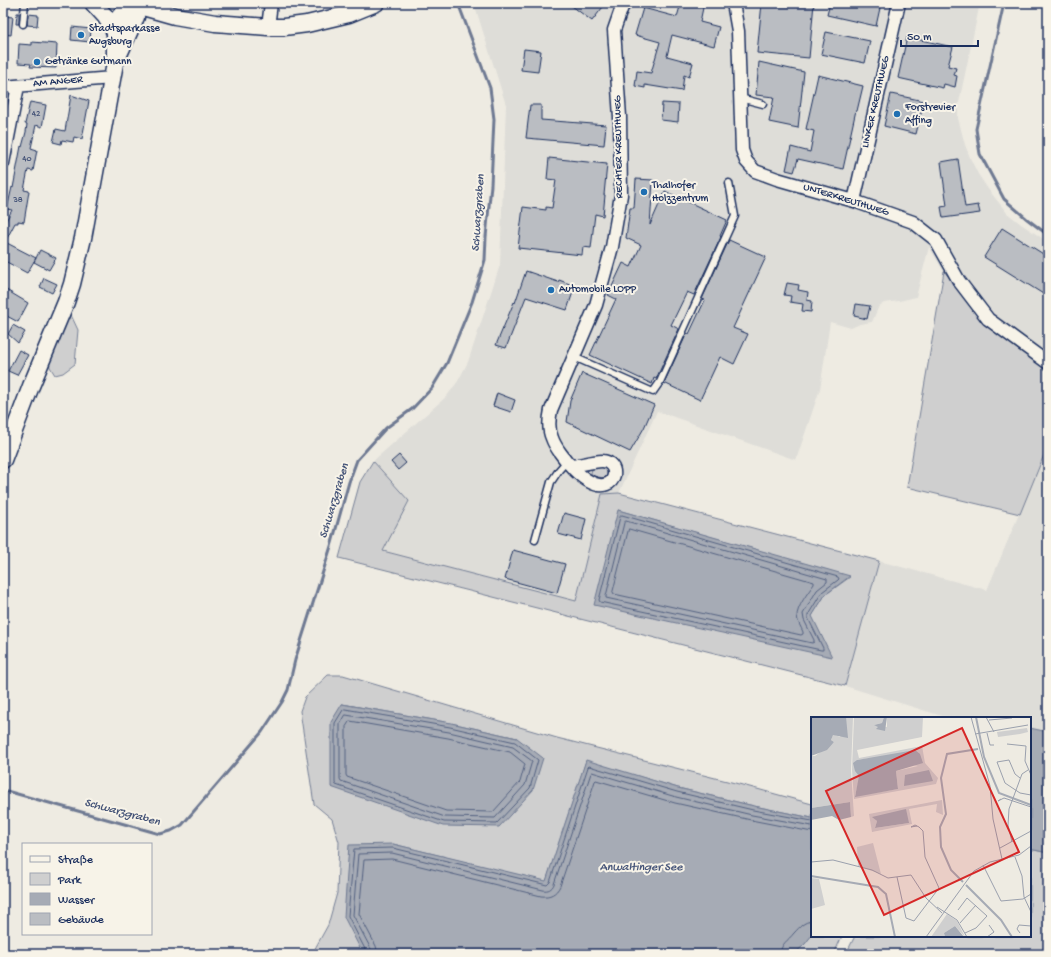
<svg xmlns="http://www.w3.org/2000/svg" width="1051" height="957" font-family="'Gochi Hand',sans-serif">
<style>
.built{fill:#deddd8}
.green{fill:#cfcfcf;stroke:#757f96;fill-rule:evenodd}
.water{fill:#a6abb5;stroke:#6e7992}
.lines{fill:none;stroke-linecap:round;stroke-linejoin:round}
.shore{stroke:#536181;stroke-width:1}
.stream{stroke:#6e7992;stroke-width:3}
.building{fill:#babdc2;stroke:#1b2f5e}
.lane-casing{stroke:#1b2f5e;stroke-width:9}
.street-casing{stroke:#1b2f5e;stroke-width:15}
.secondary-casing{stroke:#1b2f5e;stroke-width:19}
.lane{stroke:#f7f3e8;stroke-width:6}
.street{stroke:#f7f3e8;stroke-width:12}
.secondary{stroke:#f7f3e8;stroke-width:16}
.poi-dot{fill:#1f6fb2;stroke:#f7f3e8;stroke-width:1.5}
.labels{text-anchor:middle;dominant-baseline:central;stroke-width:4;stroke-linejoin:round;paint-order:stroke}
.number-label{font-size:9px;fill:#435277}
.poi-label{font-size:11px;fill:#1b2f5e;stroke:#f7f3e8;text-anchor:start}
.street-label{font-size:11px;fill:#1b2f5e;stroke:#f7f3e8}
.water-label{font-size:12px;font-style:italic;fill:#455478;stroke:#f7f3e8}
.inset-river{fill:none;stroke:#a6abb5;stroke-width:2}
.inset-road{fill:none;stroke:#9aa0ad;stroke-width:1}
.view{fill:#d62828;fill-opacity:0.15;stroke:#d62828;stroke-width:2}
.inset-edge{fill:none;stroke:#1b2f5e;stroke-width:2}
</style>
<rect width="100%" height="100%" fill="#eeebe2"/>
<filter id="ink" filterUnits="userSpaceOnUse"><feTurbulence type="fractalNoise" baseFrequency=".025" numOctaves="2"/><feDisplacementMap in="SourceGraphic" scale="8" xChannelSelector="R" yChannelSelector="G"/><feConvolveMatrix kernelMatrix="1 2 1 2 8 2 1 2 1" color-interpolation-filters="sRGB"/></filter>
<g filter="url(#ink)">
<!-- built -->
<path class="built" d="M474,3H980L958,107V118L965,145L971,160L978,174L988,189L1007,213L1021,224L1048,242V368L1017,349L980,316L944,272L929,247L916,297L899,301L884,303L879,306L872,322L860,324L851,328L830,322L820,389L796,460L657,411L619,493L602,494L576,601L382,551L408,501L373,461L447,396L458,381L468,362L500,265L506,105Z
M1048,445V732L1030,728V718H961L942,716L845,686L879,561L987,590Z"/>
<!-- green -->
<path class="green" d="M944,271L980,316L1017,349L1048,368V445L1020,514L907,487Z
M71,315L78,330L75,364L63,373L55,375L50,367L49,363L66,323Z
M373,461L409,501L383,551L576,601L602,494L619,493L879,561L845,686L339,558L360,482ZM618,510L850,577L825,595L812,616Z
M597,467L604,468L607,471V475L604,478L593,476L591,473L592,469Z
M328,675H343L557,738L735,783L812,804V818L754,806L678,788L586,761L546,882L393,844L362,952L369,954H312L328,925L337,893L339,842L332,819L314,804L300,711L305,697ZM342,704L451,723L517,738Z
M1030,849L1048,853V954H846L855,936H1030Z
M812,935V936H842L834,954H794L804,945Z"/>
<!-- water -->
<path class="water" d="M618,510L850,576L825,595L812,616L832,657L594,605Z
M342,704L451,723L517,738L543,758L533,790L499,827L443,826L331,787V722Z
M1030,728L1048,732V853L1030,849Z
M586,760L678,788L754,806L812,818V935L804,945L794,954H369L362,952L344,917L349,845L393,844L546,881Z"/>
<g class="lines">
<!-- shore -->
<path class="shore" d="M622,515L838,577L839,579L838,580L822,592L808,615V618L823,648V650H821L600,602L599,600L620,517Z
M626,521L827,579V582L817,590L803,614L804,620L814,640V642L812,643L606,598V596L624,523Z
M629,529L814,582V584C809,591 796,608 797,617C798,623 801,627 803,632V634L801,635L614,594L613,592Z
M345,709L450,727L515,742L538,760L530,788L497,823L444,822L336,785L335,783V723L343,710Z
M346,715L449,732L513,747L532,761L525,785L495,818L445,817L341,781L340,779V725Z
M350,721L448,738L510,752L525,764L520,782L493,812L446,811L347,777L346,775V727Z
M367,954L366,951L348,916L354,849L393,848L547,885L550,882L588,767L589,766L677,792L753,810L812,821
M372,954L371,949L353,915L358,854L392,853L543,890C548,891 552,889 554,884L591,773L592,772L676,797L752,815L812,826
M378,954L376,946L359,914L364,860L392,859L541,896C550,897 556,894 560,886L595,781L596,780L675,803L751,820L812,832
M780,954C781,943 788,941 794,933C800,927 803,922 812,921"/>
<!-- stream -->
<path class="stream" d="M1004,3L976,129L980,154L1004,199L1027,219L1048,235
M3,790L160,834L171,831L182,825L262,732L282,702L288,690L295,660L332,543L349,482L357,460L386,428L412,409L432,388L447,363L472,302L485,260L486,237L491,185L494,119L490,88L458,3"/>
</g>
<!-- building -->
<path class="building" d="M568,3H606L592,21Z
M681,3H704L700,22L719,27L714,46L672,35L667,56L693,63L689,77L684,75L682,91L645,85V88L635,86L637,71L651,73L660,42L635,35L643,8L677,17Z
M762,3H814L809,58L757,53Z
M830,3H865V4L880,8L876,26L827,15Z
M17,13H19V24H16Z
M28,14L38,15L37,26L27,25Z
M3,16L13,17L11,35L3,34Z
M72,27L91,29L90,42L71,40Z
M826,32L870,41L865,63L821,54Z
M907,37L953,47L948,66L956,68L954,75L957,76L955,87L944,84L943,88L898,78Z
M32,42L57,44L56,68L30,67L31,64L18,63L19,44L32,45Z
M524,49L541,51L538,72L521,70Z
M759,62L804,72L798,128L769,122L774,97L756,95Z
M818,75L863,86L857,111L856,110L843,169L798,159L794,172L786,170L791,147L810,152L814,131L806,129Z
M891,94L924,101L916,134L884,126Z
M71,95L89,101L82,139L74,137L73,142L62,140L61,144L53,142L56,129L65,131Z
M30,102L46,105L42,127L36,125L31,148L37,150L33,171L28,170L24,190L29,191L24,222L18,221V223H15L5,242L36,258L27,273L3,260V226L12,210L7,209L12,187L13,188L21,146L22,147L26,132L27,124H25Z
M662,103L679,104L678,122L661,120Z
M530,105H541V120L606,125L604,145L526,138Z
M549,158L607,164L604,195H605L603,216L595,214L591,248L583,247L582,255L518,248L523,207L546,210V207L552,208L556,180L547,179Z
M958,159L965,207L978,205L980,213L943,218L941,207L947,206L941,162Z
M636,179L653,180L650,225L665,191L727,220L720,236L721,237L694,295L687,292L671,325L679,329L656,379L654,378L652,384L590,355L616,299L608,295L623,263L631,267L641,245L626,238L630,208H634Z
M1002,228L1048,257V297L984,257Z
M729,240L766,257L733,328L748,334L734,364L720,357L700,400L664,383L687,333L689,334L705,300L702,299Z
M40,250L56,258L49,270L34,262Z
M526,271L558,282L559,280L575,286L567,310L526,297L506,348L496,345L514,302L515,303Z
M44,278L57,284L52,293L40,287Z
M787,283L799,285L798,290L808,292L807,300L812,301L811,312L802,311L803,304L790,302L791,296L784,295Z
M3,288L28,303L18,322L3,314Z
M856,304L870,306L867,319L854,316Z
M13,325L25,332L18,343L8,334Z
M19,350L28,355L17,375L8,371Z
M582,373L654,405L644,428L630,452L567,422L570,401Z
M497,393L515,400L511,412L493,406Z
M399,455L406,463L398,470L391,462Z
M564,513L586,519L581,540L558,534Z
M513,550L565,564L557,593L505,579Z"/>
<g class="lines">
<defs>
<path id="lane" d="M23,24L25,3
M740,98L763,104
M574,357L653,392L660,382L735,216L729,183
M535,540L551,482L559,470L567,461"/>
<path id="street" d="M733,3L738,31L742,150L746,161L755,171L777,179L854,201L913,222L936,240L959,281L988,319L1048,363
M268,27L271,3
M3,87L112,78
M3,163L18,86
M854,201L899,3
M572,466C581,465 593,461 602,461C610,461 615,468 614,475C613,479 611,483 607,484C588,492 557,453 552,438C548,429 549,419 551,410L596,305L612,247L621,195L620,117L614,30L622,7L626,3"/>
<path id="secondary" d="M93,3L105,16L115,32
M129,3L175,16L215,23L268,27H284L307,24L349,14L376,3
M115,59V32L120,16L131,4
M3,460L31,386L66,302L72,284L83,238L115,63L136,17L133,4"/>
</defs>
<!-- lane casing -->
<use href="#lane" class="lane-casing"/>
<!-- street casing -->
<use href="#street" class="street-casing"/>
<!-- secondary casing -->
<use href="#secondary" class="secondary-casing"/>
<!-- lane -->
<use href="#lane" class="lane"/>
<!-- street -->
<use href="#street" class="street"/>
<!-- secondary -->
<use href="#secondary" class="secondary"/>
</g>
</g>
<!-- markers -->
<g class="poi-dot">
<circle cx="81" cy="35" r="4"/>
<circle cx="37" cy="62" r="4"/>
<circle cx="897" cy="114" r="4"/>
<circle cx="644" cy="192" r="4"/>
<circle cx="551" cy="290" r="4"/>
</g>
<g class="labels">
<!-- number labels -->
<g class="number-label">
<text x="36" y="114">42</text>
<text x="27" y="159">40</text>
<text x="18" y="200">38</text>
</g>
<!-- poi labels -->
<g class="poi-label">
<text x="89" y="29">Stadtsparkasse<tspan x="89" dy="13">Augsburg</tspan></text>
<text x="45" y="62">Getränke Gutmann</text>
<text x="905" y="108">Forstrevier<tspan x="905" dy="13">Affing</tspan></text>
<text x="652" y="186">Thalhofer<tspan x="652" dy="13">Holzzentrum</tspan></text>
<text x="559" y="290">Automobile LOPP</text>
</g>
<!-- street labels -->
<g class="street-label">
<text transform="translate(58 82) rotate(-5)">AM ANGER</text>
<text transform="translate(876 102) rotate(-77)">LINKER KREUTHWEG</text>
<text transform="translate(619 147) rotate(-91)">RECHTER KREUTHWEG</text>
<text transform="translate(846 200) rotate(17)">UNTERKREUTHWEG</text>
</g>
<!-- water labels -->
<g class="water-label">
<text transform="translate(479 213) rotate(-86)">Schwarzgraben</text>
<text transform="translate(335 501) rotate(-73)">Schwarzgraben</text>
<text transform="translate(122 813) rotate(15)">Schwarzgraben</text>
<text x="641" y="868">Anwaltinger See</text>
</g>
</g>
<!-- overview -->
<g transform="translate(811 717)">
<rect width="220" height="220" fill="#eeebe2"/>
<path d="M35,0H42L40,54L43,99L40,100L39,85L0,91V39H4L23,25L20,23L22,17L29,20L35,10ZM43,0H73L71,6L63,8L76,10V0H112L111,20L46,33L48,41L111,29L114,46L127,61L125,67L43,82L41,53ZM60,41L107,49L85,54L87,72L44,79L49,59L46,43ZM216,11L217,15L209,17L187,20L186,15ZM131,83L132,98L125,95L126,87L98,92L101,107L61,115L58,97ZM62,100L98,106L64,111L66,104ZM62,126L70,157L47,149L46,130ZM0,161L8,162L14,188L0,192ZM136,197L146,204L154,220L144,209L133,216L134,220H120Z" fill="#cfcfcf" fill-rule="evenodd"/>
<path d="M0,0H35L37,21L22,18L20,23L23,25L16,33L0,39ZM73,0H76L74,14L65,12L67,10L63,8L71,6ZM104,33L109,37L112,46L85,54L87,72L44,80L48,59L44,54L42,46L46,43ZM118,53L122,64L93,69L94,58ZM39,85L40,100L28,103L21,99L0,103V91ZM95,92L98,106L64,111L66,104L61,100ZM144,209L153,220H134L133,216Z" fill="#a6abb5"/>
<path class="inset-river" d="M165,0L173,40L188,76L220,88M0,159L67,170L75,177L84,220M152,165L140,153L130,130L129,110L135,97L130,61L136,37L167,32M155,168L190,203L201,220"/>
<path class="inset-road" d="M160,0L179,69L182,102L191,142M175,0L183,15M178,3L201,1M176,16L179,28H183M164,17L217,8M196,27L215,29L214,44L220,58M209,61L204,57L198,43L186,45L194,66L209,76L220,78M190,82L187,84L193,81L220,90M201,125L197,108L198,92L211,57L217,53M189,131L220,114M204,140L211,159L213,180L220,195M0,145L22,143L61,153L77,161L100,158L115,181L131,196M172,148L190,184L212,182L220,177M86,160L95,201L103,204L128,171L114,140L112,114L108,110L104,108L100,110L106,109M126,190L146,203L156,220M147,193L156,181L176,199L165,211L154,216M149,206L165,188M209,216L206,212L208,208L220,209M115,220L163,154L179,145L208,138L220,129M176,220L183,215L178,208"/>
<path class="view" d="M151,11L208,135L73,198L15,74Z"/>
<rect width="220" height="220" class="inset-edge"/>
</g>
<!-- margin -->
<rect width="1051" height="957" fill="none" stroke="#f7f3e8" stroke-width="16"/>
<rect x="8" y="8" width="1035" height="941" fill="none" stroke="#1b2f5e" stroke-width="1.5" filter="url(#ink)"/>
<!-- legend -->
<rect x="22" y="843" width="130" height="92" fill="#f7f3e8" stroke="#9fa5b1"/>
<rect x="30" y="856" width="20" height="6" fill="#f7f3e8" stroke="#9fa5b1"/>
<text x="58" y="863" font-size="12" fill="#1b2f5e">Straße</text>
<rect x="30" y="873" width="20" height="12" fill="#cfcfcf" stroke="#9fa5b1"/>
<text x="58" y="883" font-size="12" fill="#1b2f5e">Park</text>
<rect x="30" y="893" width="20" height="12" fill="#a6abb5" stroke="#9fa5b1"/>
<text x="58" y="903" font-size="12" fill="#1b2f5e">Wasser</text>
<rect x="30" y="913" width="20" height="12" fill="#babdc2" stroke="#9fa5b1"/>
<text x="58" y="923" font-size="12" fill="#1b2f5e">Gebäude</text>
<!-- scale -->
<path d="M901 40v6h77v-6" fill="none" stroke="#1b2f5e" stroke-width="2"/>
<text x="907" y="40" font-size="12" fill="#1b2f5e" stroke="#f7f3e8" stroke-width="3" paint-order="stroke">50 m</text>
</svg>
